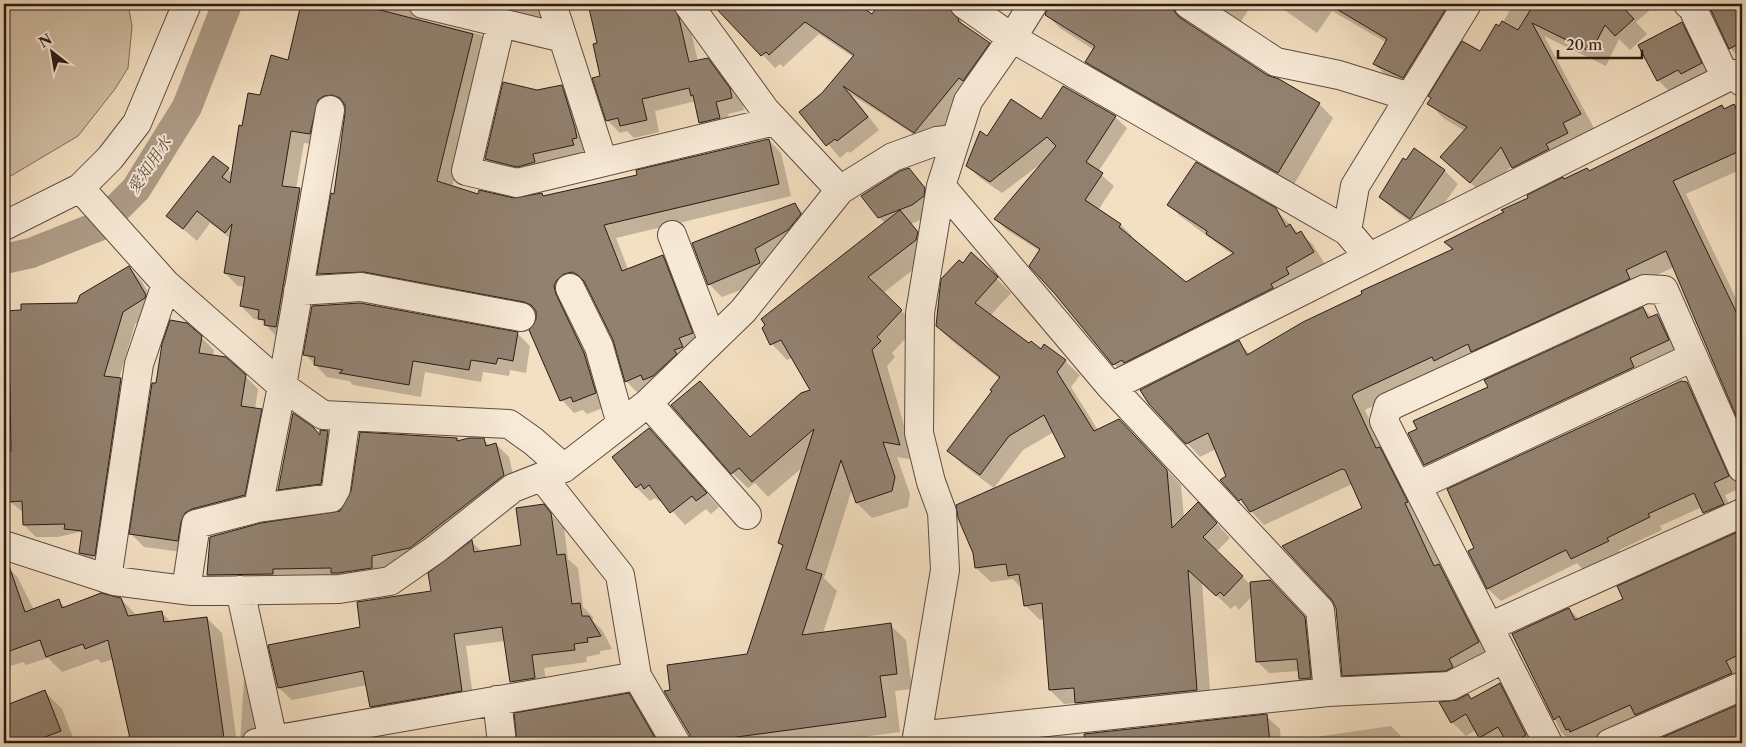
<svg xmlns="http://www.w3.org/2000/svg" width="1746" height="747" font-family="'Libre Caslon Text','Noto Serif JP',serif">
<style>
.green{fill:#d1bea4;stroke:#7d6c5e}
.shadow{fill:#0003;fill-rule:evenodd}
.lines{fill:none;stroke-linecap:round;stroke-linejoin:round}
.canal{stroke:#ae9c87;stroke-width:30}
.building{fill:#92816f;stroke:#291b17}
.minor-casing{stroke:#5c4c42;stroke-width:30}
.minor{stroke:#f7ead7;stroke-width:28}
.labels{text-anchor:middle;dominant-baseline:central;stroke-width:4;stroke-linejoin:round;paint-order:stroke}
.water-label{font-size:16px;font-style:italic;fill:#5e4f44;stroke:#f7ead7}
</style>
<rect width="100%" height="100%" fill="#f3dfc1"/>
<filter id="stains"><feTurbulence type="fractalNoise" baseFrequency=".004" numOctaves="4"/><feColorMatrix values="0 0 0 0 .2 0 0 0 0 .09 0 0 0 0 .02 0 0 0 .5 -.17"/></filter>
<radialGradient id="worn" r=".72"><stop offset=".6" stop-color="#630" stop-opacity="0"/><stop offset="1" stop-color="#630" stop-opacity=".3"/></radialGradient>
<!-- green -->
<path class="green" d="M4,4H128L132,26L128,68L115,89L78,136L4,180Z"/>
<!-- shadow -->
<path class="shadow" d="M302,4H428L420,14V19L481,35L494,48L475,92L452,187L479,196L514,200L542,194L545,197L639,176L769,140L781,153L791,196L616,238L628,269L662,256L675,269L705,346L639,394L626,381L614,340L588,286H577L608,406L587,414L583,410L574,413L562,400L537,314L378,284L331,286L319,274L335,195L346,107L338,108L323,146L304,143L296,189L300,190L313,202L278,338L261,320L254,319L241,306L245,287L238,286L225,273L231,239L210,223L197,241L168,216L213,157L232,173L243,127L261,96L288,61Z
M451,4H558L547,23Z
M589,4H685V20L691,32L698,61L707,59L720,72L742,102L744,110L728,114L732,131L713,135L700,122L696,101L655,111L659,132L634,138L627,131L620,133L607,120L598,44Z
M714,4H855L872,15L880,4H969L961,17L962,25L989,44L1002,56L929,144L852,95L879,130L850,153L848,151L840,158L801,112L823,94L853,57L819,34L783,67L780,64L775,68Z
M984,4H999L995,10Z
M1049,4H1195L1186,18L1187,24L1267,76L1319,104L1333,118L1293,186L1100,76L1087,62L1094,50L1060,28L1046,14Z
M1209,4H1252L1240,23Z
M1276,4H1429L1433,8L1437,4H1473L1417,91L1388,77L1374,64L1396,48L1332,11L1317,33Z
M1513,4H1657L1636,22L1647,34L1630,50L1619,39L1606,66L1544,36L1594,128L1576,138L1582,147L1528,181L1512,165L1485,196L1442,157L1465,131L1443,118L1429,103L1480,53L1500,28Z
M1715,4H1742V60L1730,48Z
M1682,24L1692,35L1711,74L1692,84L1689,80L1669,91L1658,80L1640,46Z
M561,86L573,98L588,149L583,150L584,156L546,174L498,170L486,159L537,92Z
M1734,105L1742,113V169L1686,194L1742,311V426L1674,267L1365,410L1385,454L1393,462L1442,568L1453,579L1492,656L1462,673L1357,689L1343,675L1364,509L1352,484L1264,525L1222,480L1228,477L1216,449L1200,457L1187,443L1238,342L1251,355L1453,250L1446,243L1565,180L1590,172L1722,106L1726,110Z
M1115,117L1127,128L1098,172L1114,186L1099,209L1121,225L1132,236L1131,238L1186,283L1233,255L1180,216L1169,205L1275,209L1299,234L1301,233L1313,245L1325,264L1126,376L1114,364L1040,251L1007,230L996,219L1046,160L1002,193L980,178L968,166L987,137L1042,121Z
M1414,150L1445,171L1458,184L1424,232L1394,210L1381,197Z
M909,169L938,202L925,218L911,224L932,249L931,256L883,293L917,326L892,353L895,357L887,366L914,460L897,457L910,494L908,507L872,518L857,503L852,489L824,578L837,591L823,633L890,625L906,640L912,689L895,691L900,732L819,743H694L671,691L748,655L783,547L779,543L803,467L768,497L755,483L748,488L732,473L700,382L751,438L812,391L793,357L787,360L772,344L885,223L879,217Z
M795,205L808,218L751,286L722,297L709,284Z
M971,254L1011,293L990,316L1029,345L1041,351L1045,346L1065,361L1080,375L1071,387L1098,430L1134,435L1181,485L1184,518H1212L1230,538L1216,552L1251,585L1283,594L1317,630L1313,691L1300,679V671L1269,673L1257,661L1252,596L1239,610L1235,605L1231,609L1202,582L1211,704L1090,717L1076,703L1064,704L1050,690L1044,619L1040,620L1025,605L1023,590L1013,579L991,582L976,568L1067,458L1054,432L1023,450L994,488L963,465L949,451L993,391L1000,379L952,341L937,326L963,265Z
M129,268L141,280L158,308L135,324L119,379L133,392L107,567L93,565L80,553L84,531L58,537H36L24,525V513L9,501L8,459H4V312L78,304ZM98,529L100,530L95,562H93Z
M360,304L518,334L530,346L526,373L510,370L509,376L483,372L481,382L425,372L421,397L353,385L349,381L327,377L305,354Z
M1643,308L1652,317L1657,315L1670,328L1680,352L1438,477L1425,465L1410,434L1489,388Z
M201,337L214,350L213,357L245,376L258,389L255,409L261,410L274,423L257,508L205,521L190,553L144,547L131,534L157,385Z
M1686,383L1699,396L1740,488L1725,495L1735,517L1717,525L1702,507L1660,526L1662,530L1619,550L1621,554L1584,571L1577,563L1501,601L1488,589L1469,552Z
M649,430L662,443L719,507L711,514L706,509L685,525L662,499L659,501L655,498L650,501L637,488L613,457Z
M328,432L341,445L334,497L292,502L279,489L321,437Z
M457,439L459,441L484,440L490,446L496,444L509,457L516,489L385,581L222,588L208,575L341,512Z
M543,506L564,528L568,559L578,568L583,607L593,617V621L602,630L612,649L600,651V654L586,657L587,662L544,668L548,691L524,695L512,682L505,641L466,646L474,704L384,719L371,706L367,685L292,700L279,688L362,628L432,592L472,542L482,552L522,546Z
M1742,531V688L1641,720L1589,743H1573L1561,732L1514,634L1569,609L1579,619L1624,600L1619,587Z
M4,563L18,578L34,610L59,601L66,608L121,599L137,616L162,613L172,623L207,618L222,633L237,743H133L113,659L101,663L98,659L62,672L48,658L26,665L23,662L4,668Z
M244,678L258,692L267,743H240Z
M1500,685L1513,698L1536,743H1484L1476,730L1466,736L1452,722L1441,703L1472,700Z
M44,691L62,709L75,743H4V697L11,704Z
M629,695L644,710L663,743H517L516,714Z
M1742,704V743H1652Z
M1266,716L1280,729L1281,742L1391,726L1405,740V743H1086L1085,735Z"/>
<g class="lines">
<!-- canal -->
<path class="canal" d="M4,259L31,253L99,226L136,189L187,107L227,4"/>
</g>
<!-- building -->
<path class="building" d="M301,4H357L473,34L437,181L478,194L479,190L514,198L542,193L543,196L637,175L636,170L769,139L779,184L604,225L622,271L663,255L693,333L679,338L683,347L674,350L677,354L653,376L643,380L641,375L625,382L613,340L584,281L578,275L572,272L564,274L557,280L554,286L556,294L584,353L596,393L573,402L571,397L560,401L529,330L536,319V311L531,305L524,302L364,272L317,274L331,193L334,194L345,113V105L340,98L332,95L324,96L318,100L310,134L291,131L282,186L300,188L276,327L264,325L265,320L258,319L259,310L240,306L245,277L224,273L232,224L225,233L197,211L183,229L166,216L213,156L229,168L222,177L230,183L239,125L242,126L248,93L260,95L271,55L288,60Z
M588,4H673L679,18L689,62L708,58L730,88L732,98L716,102L720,118L699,123L693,95L691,96L689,88L642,99L647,120L620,126L618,118L606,121L592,78L600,76L593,44L597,43Z
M712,4H858L872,14L879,4H945L959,20L958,21L990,43L963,81L959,78L914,133L843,86L868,117L837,141L835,139L826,146L799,112L822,93L854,55L805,22L769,55L766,52L761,56Z
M1049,4H1172L1174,11L1179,17L1267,75L1279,79L1320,103L1278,173L1085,62L1095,46L1045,15Z
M1328,4H1449L1403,78L1373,64L1387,39Z
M1534,4H1620L1634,19L1615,36L1605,25L1591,52L1532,23L1581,114L1563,123L1568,133L1546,144L1549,149L1512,168L1501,147L1470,183L1440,157L1467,127L1427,104L1431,98L1428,96L1462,41L1480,51L1496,24L1499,26L1502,21L1518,30Z
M1718,4H1742V42L1729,49L1710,8Z
M1682,22L1702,63L1681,74L1678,70L1657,81L1638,45Z
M503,82L537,90L562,85L575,128L577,138L572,139L574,145L533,154L535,162L517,167L485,159Z
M1063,86L1116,116L1086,162L1103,173L1085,200L1121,224L1119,227L1186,282L1234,253L1206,234L1207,231L1167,205L1196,162L1276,208L1286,227L1290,224L1296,234L1301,231L1314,252L1286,268L1289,274L1271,284L1273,288L1124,363L1122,360L1113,365L1055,294L1029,266L1040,249L994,219L1056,146L1047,137L990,182L966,166L980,131L987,136L1011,99L1041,119Z
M1734,104L1742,121V150L1673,181L1742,324V430L1666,251L1626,270L1630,279L1471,352L1468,344L1434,361L1432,357L1355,393L1352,396L1376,448L1380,447L1408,502L1405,503L1434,566L1439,564L1479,642L1449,659L1453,667L1446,671L1342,676L1336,608L1332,600L1282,546L1362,508L1345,470L1342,469L1250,512L1241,499L1239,501L1220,480L1226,476L1208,433L1186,444L1149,404L1140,390L1239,340L1247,355L1303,322L1362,294L1361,291L1453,249L1444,242L1504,212L1501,210L1528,198L1527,195L1563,177L1564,179L1587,168L1589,171L1722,105L1724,109Z
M1414,148L1445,170L1410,219L1379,197L1403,158L1406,160Z
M909,168L925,188L924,196L912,205L878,218L861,196L900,171Z
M795,203L801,214L788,230L755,249L760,263L708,285L692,243Z
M900,210L918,232L916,240L868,277L902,310L877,337L881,341L872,350L900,445L883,442L895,477L892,491L856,503L841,460L806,569L822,574L802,635L891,623L897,674L880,676L886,717L692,743L690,735L664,691L670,690L667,665L747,654L783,545L778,543L814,429L752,482L739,468L731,474L671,405L700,381L750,437L801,393L810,390L781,340L770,345L762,328L765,325L761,319Z
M971,252L998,277L975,303L1029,343L1031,341L1041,349L1044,344L1066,360L1057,372L1094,431L1119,419L1167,470L1172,528L1198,502L1217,523L1203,537L1243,576L1224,596L1220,592L1216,596L1188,570L1197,690L1075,703L1074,688L1049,690L1042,603L1024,606L1019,574L1008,576L1006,564L975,568L973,553L958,518L956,505L1065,457L1044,415L1009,436L980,475L947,451L992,391L990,390L1000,377L936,326L941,279L959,260L963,263Z
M129,266L146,295L145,298L123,312L104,376L121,378L95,556L79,553L82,531L64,529L65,524L23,525L22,501L8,502L6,451H11L10,390L8,344H4V311L21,310V304L77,303L80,295Z
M360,303L518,332L513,361L498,358L496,364L471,360L469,370L413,361L409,385L339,373L343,370L314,365L315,357L303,355L312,306Z
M1643,307L1648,318L1657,314L1669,340L1630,358L1634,367L1424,465L1408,433L1417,429L1413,421L1488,387L1484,380Z
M170,320L187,323L202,336L199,353L226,357L246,375L241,406L262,409L245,495L192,509L185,513L181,522L178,541L129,534L152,383H156L162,344Z
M1681,381L1687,382L1729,476L1714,483L1724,504L1703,513L1694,493L1648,514L1650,517L1607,538L1609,541L1571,559L1566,550L1487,589L1468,551L1474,548L1447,489Z
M293,413L313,427L320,435V430L328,431L321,484L278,490Z
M649,428L707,493L696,501L692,496L670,513L649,485L644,489L641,484L636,488L612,457Z
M360,432L457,438V441L469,438H484L486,446L496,443L504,475L410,548L372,556V568L338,573H331V568L273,569V574L207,575L210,537L261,523L340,511L351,491Z
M544,504L551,513L557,555L565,554L572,604L580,603L582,616H589L601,636L587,638L588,642L574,644L575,650L532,655L535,678L510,682L502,627L454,634L462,691L370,707L363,671L278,688L268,645L360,627L357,602L431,591L428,573L472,540L474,552L521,545L516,508Z
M1742,530V653L1726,661L1732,673L1635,715L1630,705L1570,732L1569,729L1566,730L1559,716L1554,720L1512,634L1569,608L1575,620L1623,599L1617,586Z
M4,561L8,563L25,612L59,599L62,608L101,593L121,598L128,616L162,611L164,622L207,617L224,738L197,743H131L108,640L85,649L83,644L46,657L40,640L4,653Z
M1270,580L1305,617L1311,678L1299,679L1297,659L1256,662L1250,582Z
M1500,683L1526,735L1512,743H1507L1498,727L1479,738L1466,714L1451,723L1439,702L1457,700L1468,694L1471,699Z
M45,690L61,731L29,743H4V706Z
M629,693L658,743H517L514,713Z
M1742,703V743H1649Z
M1267,714L1270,743H1085L1084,734Z"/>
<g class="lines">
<defs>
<path id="minor" d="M423,4L501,23L466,171L517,183L775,121
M552,4L603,162
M688,4L765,110L840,190
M964,4L1012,38L1347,231L1368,256
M1188,4L1276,62L1339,75L1410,97
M1688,4L1692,7L1726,78
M501,23L563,38
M941,186L1111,387L1320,610L1328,692
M80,188L166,284L282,386L323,415L509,424L533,441L564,468
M4,226L80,188L110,158L137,123L187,4
M1347,231L1355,186L1467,4
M672,235L712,340
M570,288L599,347L621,424
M298,291L361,287L521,317
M1111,387L1726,78L1734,74L1742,82
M648,403L747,515
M1417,486L1693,357
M258,508L282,386L330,110
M4,545L114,581L192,591L339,589L390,581L436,549L513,488L564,468L648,403L743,311L840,190L893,157L937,141L955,139
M107,579L139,364L166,284
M186,590L196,524L258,508L331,498L336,489L346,416
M240,590L273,740
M1489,627L1742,513
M637,676L676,743
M497,700L502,743
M917,736L1328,692L1450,686L1505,658
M256,743L637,676L620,575L542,477
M916,743L945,570L942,512L931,482L919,433L920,313L941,186L968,101L1012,38L1033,4
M1548,743L1384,421L1388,407L1645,289L1664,290L1742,468
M1610,743L1742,686"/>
</defs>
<!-- minor casing -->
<use href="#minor" class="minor-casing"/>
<!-- minor -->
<use href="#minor" class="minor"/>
</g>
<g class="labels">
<!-- water labels -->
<g class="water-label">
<text transform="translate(149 165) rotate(-56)">愛知用水</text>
</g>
</g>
<!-- margin -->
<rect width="1746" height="747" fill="none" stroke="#f3dfc1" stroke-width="20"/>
<rect x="5" y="5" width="1736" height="737" fill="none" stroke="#291b17" stroke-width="2.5"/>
<rect x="10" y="10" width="1726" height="727" fill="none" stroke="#291b17"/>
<!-- north arrow -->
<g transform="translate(52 52) rotate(329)" stroke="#f7ead7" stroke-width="4" paint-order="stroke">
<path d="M0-4L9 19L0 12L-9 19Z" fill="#291b17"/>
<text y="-8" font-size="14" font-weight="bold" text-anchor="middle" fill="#291b17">N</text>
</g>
<!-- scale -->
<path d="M1558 50v8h84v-8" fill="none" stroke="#291b17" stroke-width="2.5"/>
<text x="1566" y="50" font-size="15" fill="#291b17" stroke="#f7ead7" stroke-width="4" paint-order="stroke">20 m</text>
<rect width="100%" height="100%" filter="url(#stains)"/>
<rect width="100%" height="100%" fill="url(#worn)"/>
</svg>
